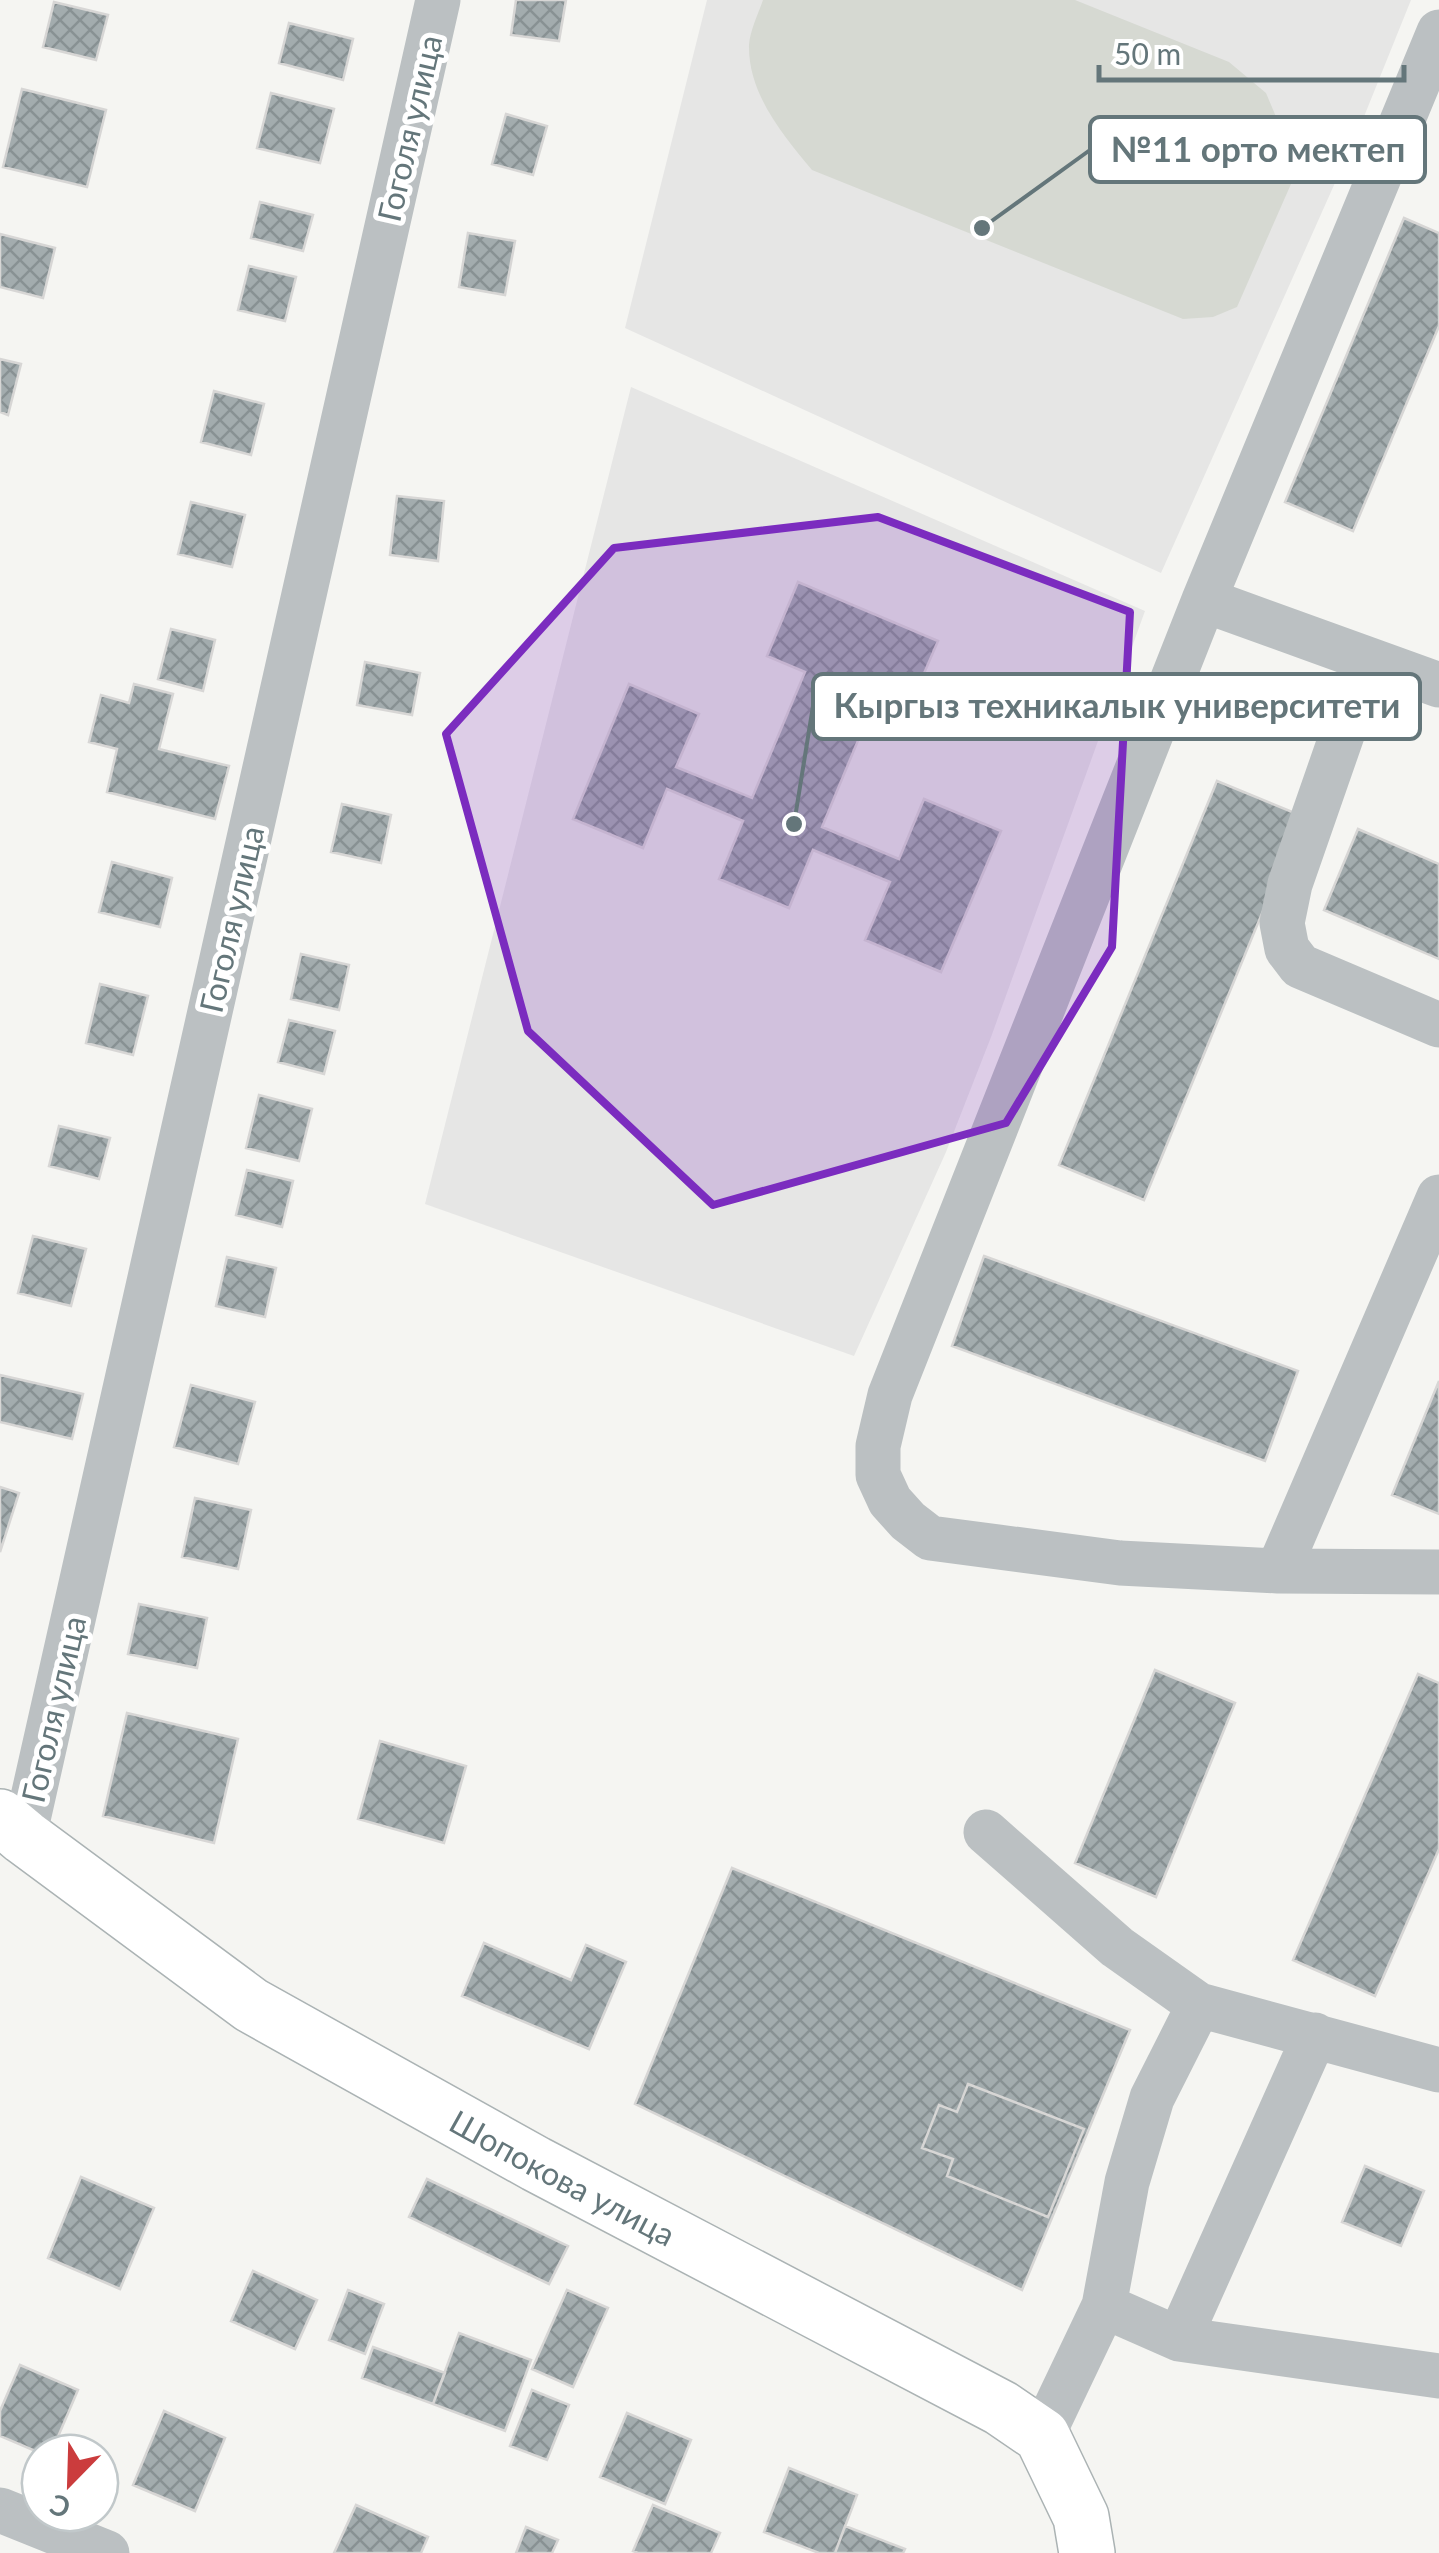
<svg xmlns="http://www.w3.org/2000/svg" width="1439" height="2553" font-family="Lato,sans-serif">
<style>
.built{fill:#e6e6e5}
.pitch{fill:#d6d9d2}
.building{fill:url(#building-cross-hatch);stroke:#d7d6d5;stroke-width:2.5}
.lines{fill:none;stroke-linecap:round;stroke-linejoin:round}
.secondary-casing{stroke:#abb3b4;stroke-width:58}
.street{stroke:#bbc0c2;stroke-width:45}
.secondary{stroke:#fff;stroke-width:55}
.marked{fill:#7b2cbf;fill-opacity:0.2;stroke:#7b2cbf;stroke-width:8;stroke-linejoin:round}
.labels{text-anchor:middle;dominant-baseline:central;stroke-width:10;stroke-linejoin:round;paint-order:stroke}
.street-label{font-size:32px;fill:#64767a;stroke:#fff}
.leader{fill:none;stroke:#64767a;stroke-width:4}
.callout-dot{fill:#64767a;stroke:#fff;stroke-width:4}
.callout{fill:#fff;stroke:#64767a;stroke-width:4}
.callout-label{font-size:35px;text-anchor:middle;font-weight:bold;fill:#64767a}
</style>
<defs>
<pattern id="building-cross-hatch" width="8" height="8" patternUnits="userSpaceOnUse" patternTransform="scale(2.5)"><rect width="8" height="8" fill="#a3acae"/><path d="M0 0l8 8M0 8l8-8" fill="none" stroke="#889193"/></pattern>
</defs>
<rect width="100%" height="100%" fill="#f5f5f2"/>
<!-- built -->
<path class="built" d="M707,0H1411L1359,129L1161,573L625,328Z
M631,387L1145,611L991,1037L946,1152L854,1356L425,1204Z"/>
<!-- pitch -->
<path class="pitch" d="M763,0H1075L1229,62L1266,93L1288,145L1291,184L1237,307L1213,317L1183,319L812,170C783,135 748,94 749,45C750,31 758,14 763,0Z"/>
<!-- building -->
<path class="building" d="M516,0H566L559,41L511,35Z
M54,2L108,15L96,60L43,47Z
M289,23L353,39L343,80L279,63Z
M22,89L106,110L87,187L3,167Z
M271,93L334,109L320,163L257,148Z
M506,114L547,126L533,175L492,164Z
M260,202L313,215L303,251L251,238Z
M1404,218L1439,233V326L1353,531L1285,502Z
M468,233L515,241L505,295L459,287Z
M0,234L55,248L43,298L0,287Z
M249,266L296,277L285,321L238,310Z
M0,359L21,364L8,415L0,412Z
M214,391L264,404L251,455L201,442Z
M397,496L444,501L438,561L390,555Z
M191,502L245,515L232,567L178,554Z
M798,582L938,641L906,715L874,702L822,827L899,859L924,799L1001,831L941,972L865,940L890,882L813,850L789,908L719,879L743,821L667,789L643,848L573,819L629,684L699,714L676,767L752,798L805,672L767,656Z
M171,629L215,640L203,691L158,679Z
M365,662L420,673L412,715L357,705Z
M134,684L173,694L159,749L229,766L215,819L107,792L117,749L89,742L101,695L129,703Z
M1217,781L1302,816L1144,1200L1059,1165Z
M342,804L391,815L381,863L331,852Z
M1358,829L1439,864V959L1324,910Z
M112,862L172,878L160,927L99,912Z
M301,954L349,965L339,1010L291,999Z
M100,984L148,996L133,1055L86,1043Z
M289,1020L335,1031L324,1074L278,1062Z
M259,1095L312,1109L299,1161L246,1148Z
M59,1126L110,1138L99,1179L49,1166Z
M247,1170L293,1181L282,1227L236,1215Z
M33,1236L86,1249L71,1306L18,1293Z
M984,1256L1298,1371L1265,1461L952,1346Z
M227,1257L276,1268L265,1317L216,1306Z
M0,1375L83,1394L72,1439L0,1422Z
M1439,1381V1514L1392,1495Z
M191,1385L255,1402L238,1464L174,1447Z
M0,1487L19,1493L0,1552Z
M195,1498L251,1510L238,1569L182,1557Z
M139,1604L207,1618L197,1668L128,1654Z
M1155,1670L1235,1703L1156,1897L1075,1863Z
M1418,1674L1439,1683V1849L1375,1996L1293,1960Z
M127,1713L238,1739L214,1843L103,1816Z
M380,1741L466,1766L444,1843L358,1819Z
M732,1868L1130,2030L1022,2290L635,2104Z
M484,1943L571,1980L586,1945L626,1962L589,2049L462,1996Z
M968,2084L1084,2129L1048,2217L947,2176L953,2159L922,2148L939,2105L957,2112Z
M1365,2166L1424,2191L1401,2246L1342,2222Z
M81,2177L154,2208L120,2289L48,2258Z
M427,2179L568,2246L549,2284L409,2217Z
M253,2271L317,2300L295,2349L231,2321Z
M348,2290L384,2304L365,2354L329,2340Z
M567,2290L608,2308L573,2387L532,2369Z
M459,2333L531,2360L505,2431L433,2404Z
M373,2347L445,2373L433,2404L362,2378Z
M20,2365L78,2390L51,2453H40L0,2436V2411Z
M532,2390L569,2405L547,2460L510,2446Z
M164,2411L225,2438L195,2511L133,2485Z
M627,2413L691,2440L665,2504L600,2477Z
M789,2468L857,2495L835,2553H819L764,2532Z
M356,2505L428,2537L421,2553H334Z
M653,2505L720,2533L711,2553H638L633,2551Z
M845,2526L905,2549L903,2553H835Z
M526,2527L558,2540L552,2553H516Z"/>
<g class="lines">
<defs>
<g id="secondary">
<path id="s1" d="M0,1817L24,1837L251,2005L536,2164L1001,2408L1042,2436L1081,2517L1087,2553"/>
</g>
</defs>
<!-- secondary casing -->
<use href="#secondary" class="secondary-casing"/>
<!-- street -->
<path class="street" d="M1439,32L1204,600L890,1395L878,1446V1475L890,1501L908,1521L930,1538L1120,1563L1278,1571L1439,1572
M1204,600L1439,685
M1368,660L1290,884L1282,923L1287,949L1300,966L1439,1025
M1278,1571L1439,1197
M986,1832L1117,1947L1199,2005L1439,2070
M24,1837L438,0
M1104,2306L1179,2339L1439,2376
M1179,2339L1315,2035
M1042,2436L1104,2306L1127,2182L1152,2098L1199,2005
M0,2510L107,2553"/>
<!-- secondary -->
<use href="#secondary" class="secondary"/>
</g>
<!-- marked area -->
<path class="marked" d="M878,517L1130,612L1112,947L1006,1123L713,1205L528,1031L446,734L614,548Z"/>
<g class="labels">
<!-- street labels -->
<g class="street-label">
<text transform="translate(409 128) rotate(-77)">Гоголя улица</text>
<text transform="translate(231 919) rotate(-77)">Гоголя улица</text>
<text transform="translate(53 1709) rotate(-77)">Гоголя улица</text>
<text stroke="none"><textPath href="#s1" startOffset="670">Шопокова улица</textPath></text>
</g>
</g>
<!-- callouts -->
<path class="leader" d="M982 228L1090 150M794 824L813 706"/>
<g class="callout-dot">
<circle cx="982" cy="228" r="10"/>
<circle cx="794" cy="824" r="10"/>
</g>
<g class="callout">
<rect x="1090" y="117" width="335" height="65" rx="10"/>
<rect x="813" y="674" width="607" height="65" rx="10"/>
</g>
<g class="callout-label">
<text x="1258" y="162">№11 орто мектеп</text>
<text x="1117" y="718">Кыргыз техникалык университети</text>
</g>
<!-- north arrow -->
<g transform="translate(70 2483) rotate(203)"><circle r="48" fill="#ffffff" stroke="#c1c8ca" stroke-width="2.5"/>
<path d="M0-8L18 38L0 25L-18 38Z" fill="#cb3c3d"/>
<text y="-15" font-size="28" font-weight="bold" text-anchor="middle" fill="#64767a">С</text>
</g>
<!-- scale -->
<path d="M1099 65v15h305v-15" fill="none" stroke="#64767a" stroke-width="5"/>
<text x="1114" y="65" font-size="30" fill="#64767a" stroke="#ffffff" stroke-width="8" paint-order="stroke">50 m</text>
</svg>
